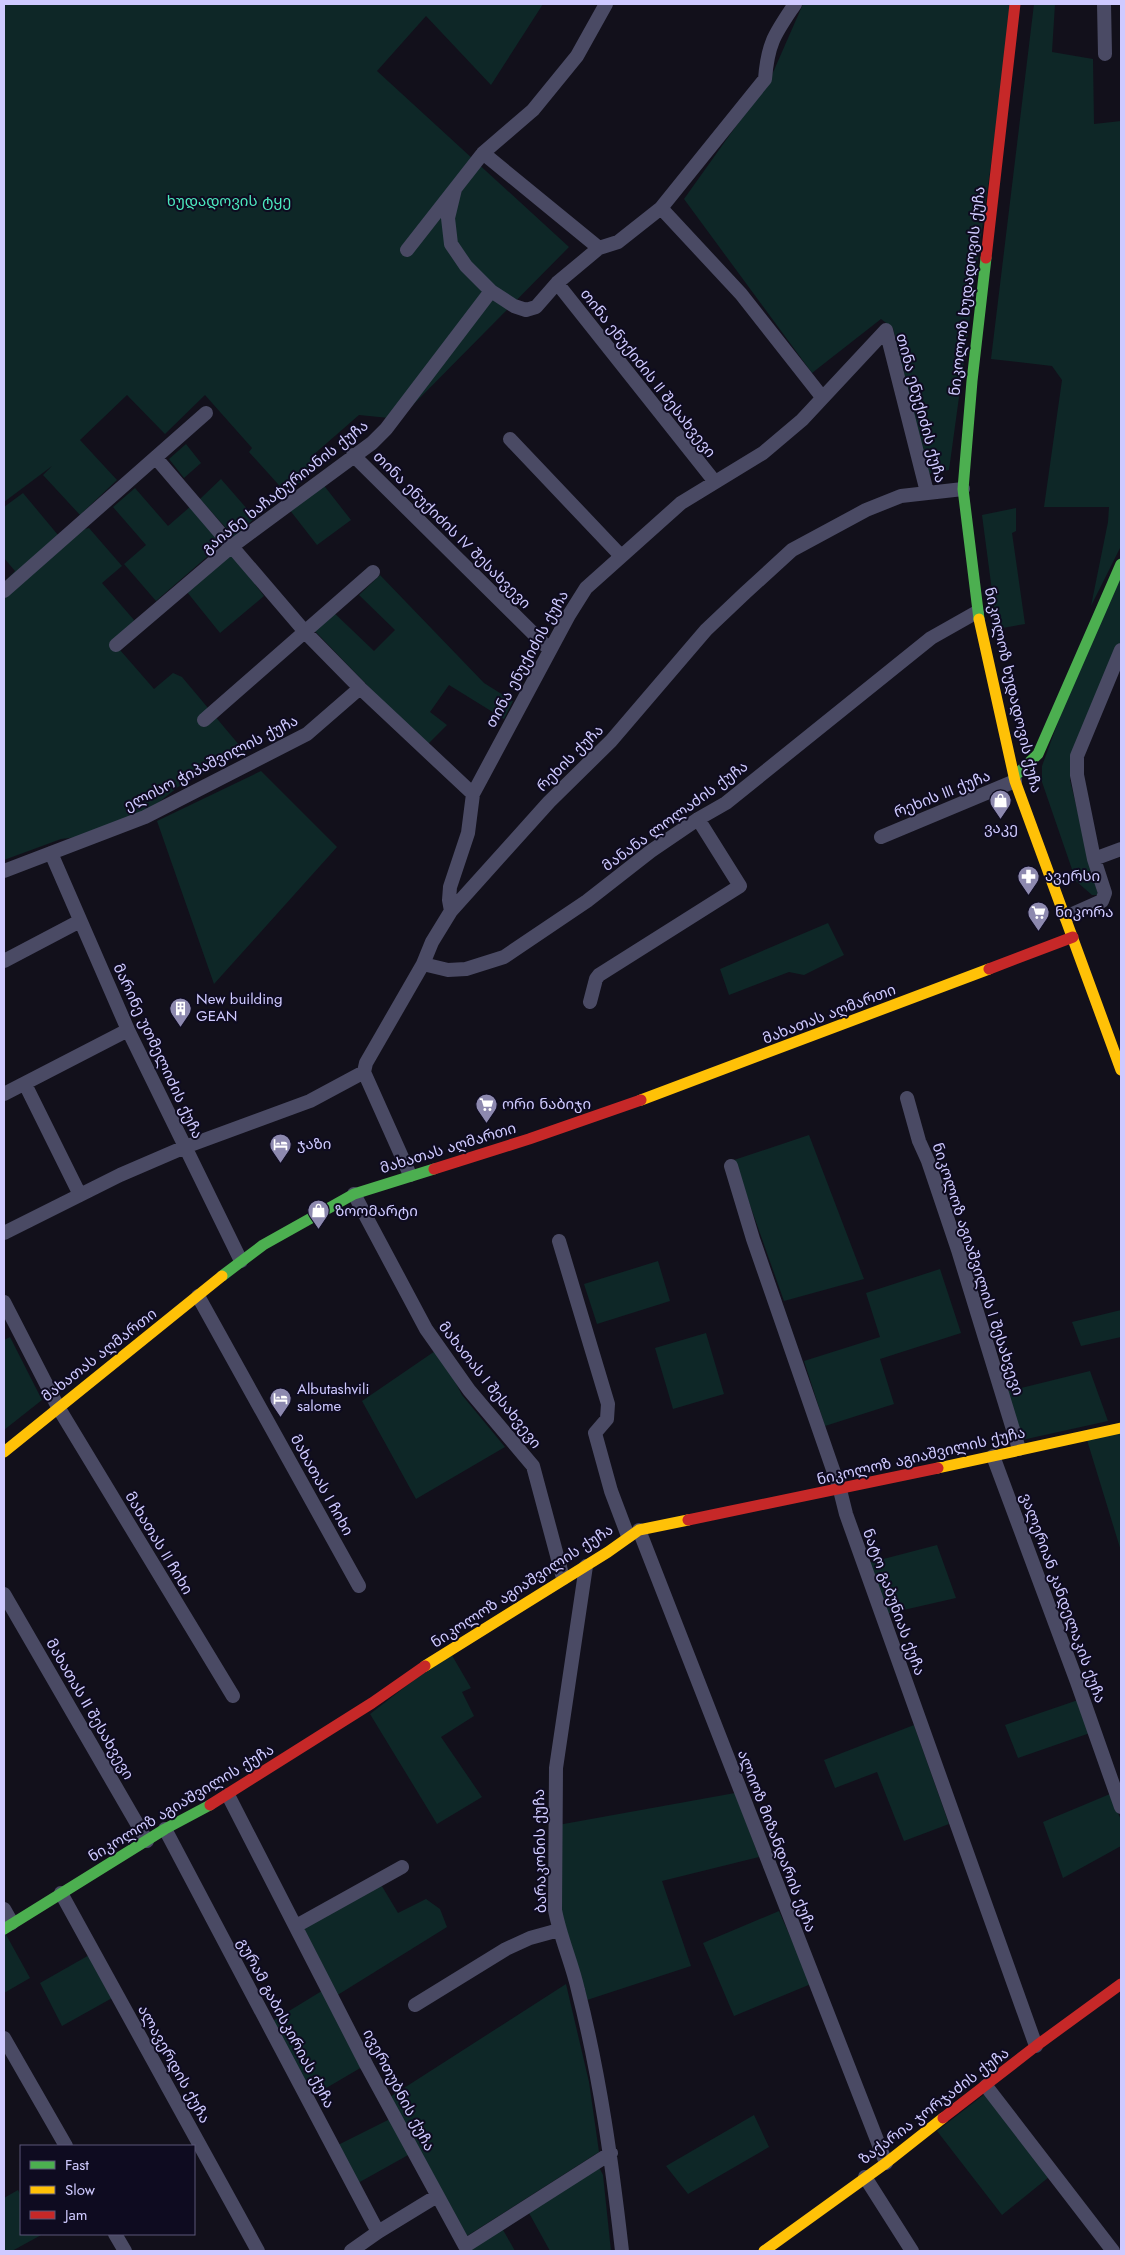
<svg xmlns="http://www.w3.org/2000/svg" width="1125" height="2255" font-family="Jost,'Noto Sans Georgian',sans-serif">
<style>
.green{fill:#0e2727}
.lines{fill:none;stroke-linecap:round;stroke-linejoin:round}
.street{stroke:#4a4a64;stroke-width:14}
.fast{stroke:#4caf50;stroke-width:11}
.slow{stroke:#ffc107;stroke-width:11}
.jam{stroke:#c62828;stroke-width:11}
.labels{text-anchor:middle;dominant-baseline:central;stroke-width:4;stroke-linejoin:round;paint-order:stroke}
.park-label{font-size:15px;fill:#4ce9be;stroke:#0e0b20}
.street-label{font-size:15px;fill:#cfcaff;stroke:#0e0b20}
.poi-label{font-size:15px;fill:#cfcaff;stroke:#0e0b20;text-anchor:start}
</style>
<rect width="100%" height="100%" fill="#12101b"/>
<!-- green -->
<path class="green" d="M4,4H543L491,85L426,16L377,71L569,247L399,419L359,415L312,456L317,468L287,494L249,452L252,448L205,395L165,434L127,395L80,440L117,480L80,515L43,475L52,466L4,502Z
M803,4H1013L949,470L927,474L893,328L881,319L812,373L684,199L771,77Z
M1034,4H1055L1052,52L1093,59L1094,124L1121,121V546L1091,606L1108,522L1109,507H1044L1062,380L1052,366L991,359Z
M186,444L201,463L184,478L169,459Z
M221,479L255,518L234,537L200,499Z
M322,483L351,520L317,545L289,509Z
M135,488L168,526L191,506L223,543L156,601L124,564L146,545L113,507Z
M23,493L58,535L89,528L122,566L102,583L134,620L120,650L154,689L173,673L182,677L245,752L178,787L143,815L93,835L61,839L4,860V582L15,571L4,558V507Z
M1016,508V531L1012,533L1025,624L997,629L982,515Z
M231,553L264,596L220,633L187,592Z
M380,575L484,683L513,701L504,719L449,685L430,712L447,725L426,746L310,626L329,608L374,651L395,630L359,595Z
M1121,576V641L1073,753L1070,780L1098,895H1092L1076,881L1042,782V766L1066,700Z
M261,771L337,847L214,984L157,821Z
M828,923L844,955L804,975L789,972L729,995L720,969Z
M809,1135L864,1279L784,1301L734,1160Z
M658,1261L670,1301L597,1324L584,1284Z
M940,1269L961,1333L880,1359L894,1404L825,1426L804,1361L880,1337L866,1293Z
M1121,1310V1337L1081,1346L1072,1322Z
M706,1333L724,1394L673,1409L655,1348Z
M10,1337L42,1400L4,1430V1340Z
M438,1349L462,1395L505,1447L416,1499L362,1401Z
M1090,1371L1108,1421L1022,1440L1005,1392Z
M1121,1432V1551L1087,1440Z
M937,1545L956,1598L886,1614L868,1563Z
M450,1652L471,1688L462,1692L474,1716L441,1737L482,1797L437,1824L370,1714Z
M1078,1700L1090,1733L1018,1758L1005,1725Z
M914,1725L949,1824L904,1841L877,1772L835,1788L824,1760Z
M735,1793L759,1857L662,1881L691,1966L587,2000L557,1913L558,1825Z
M1110,1794L1121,1820V1846L1063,1878L1043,1822Z
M380,1883L398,1913L426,1899L440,1909L447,1927L336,1996L302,1927Z
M779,1911L811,1984L734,2016L703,1943Z
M4,1931L30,1978L4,1993Z
M91,1954L114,1997L62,2026L40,1983Z
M566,1984L589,2082L599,2152L467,2236L390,2097Z
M325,1989L362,2067L311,2097L271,2022Z
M986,2093L1049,2177L1002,2215L937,2131Z
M754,2115L769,2147L688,2194L666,2166Z
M390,2119L410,2154L358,2183L336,2146Z
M593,2168L600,2169L603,2175L611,2251H550L529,2213Z
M18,2190L21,2196V2234H43L12,2251H4V2198Z
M502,2228L515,2251H467Z"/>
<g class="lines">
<!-- street -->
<path class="street" d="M1104,4L1105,54
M483,153L599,248
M455,189L448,218L451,244L466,266L491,291L514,306L526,310L536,307L557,283L599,248L618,242L661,208L765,79C768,42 775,34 795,4
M661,208L741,294L822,397
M407,250L483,153L533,110L577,56L606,4
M557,283L715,482
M510,439L621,556
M353,455L550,650
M156,458L306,633L360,688
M4,591L206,413
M116,645L231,547L372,443L386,429L491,291
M204,720L373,572
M881,837L1015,781
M51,853L128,1030L241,1261
M1094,859L1077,775V756L1121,650
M4,871L145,817L307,734L360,688L473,794
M451,911L449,900L450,887L468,833L473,794L569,615L586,588L681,503L763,453L802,420L886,330L927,492
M1066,917L1102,901L1105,893L1094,859L1121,849
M4,961L80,921
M423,964L448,970L466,969L504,957L587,901L651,851L698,819L726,803L931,638L977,612
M590,1002L596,979L599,975L740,886L698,819
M25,1084L80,1195
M4,1094L128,1030
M907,1098L919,1141L928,1161L958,1250L1019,1449
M731,1166L753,1239L840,1490L846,1514L1036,2046
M410,1175L364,1072L366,1063L423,964L432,942L451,911L549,802L611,741L706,630L745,593L792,550L866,510L901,496L963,489
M354,1194L426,1329L469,1390L533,1466L563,1578
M4,1233L120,1175L185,1147L310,1101L364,1072
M559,1241L608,1404L607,1419L595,1433L611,1491L628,1536
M198,1296L359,1586
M4,1302L58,1407L233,1696
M993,1456L1077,1682L1121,1807
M639,1530L886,2163
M586,1566L556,1768L555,1910C560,1937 572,1963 578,1990C600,2076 612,2163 622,2251
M4,1594L147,1841
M228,1795L367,2066L465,2246L611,2153
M165,1829L378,2232
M61,1893L258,2251
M4,1909L12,1923
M296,1926L402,1867
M415,2005L506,1949L530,1938L559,1930
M4,2038L66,2146
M986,2086L1113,2251
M865,2177L912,2251
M115,2234L125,2251
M351,2251L378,2232L437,2196"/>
<!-- fast -->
<path class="fast" d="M979,619L963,489L972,381L986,258
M1014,777L1038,754L1121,564
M222,1276L263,1245L354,1194L434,1169
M4,1929L165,1829L210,1805"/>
<!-- slow -->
<path class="slow" d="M979,619L1015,781L1121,1070
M641,1100L989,969
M4,1452L222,1276
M938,1468L1121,1428
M425,1666L608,1552L639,1530L688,1520
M764,2251L886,2163L943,2118"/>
<!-- jam -->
<path class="jam" d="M986,258L1015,4
M989,969L1073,937
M434,1169L529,1139L641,1100
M688,1520L938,1468
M210,1805L372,1703L425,1666
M943,2118L1036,2046L1121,1984"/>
</g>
<!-- icons -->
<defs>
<symbol id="shop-pin" viewBox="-11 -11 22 30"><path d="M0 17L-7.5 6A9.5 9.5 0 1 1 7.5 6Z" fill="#8d89af" stroke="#0e0b20"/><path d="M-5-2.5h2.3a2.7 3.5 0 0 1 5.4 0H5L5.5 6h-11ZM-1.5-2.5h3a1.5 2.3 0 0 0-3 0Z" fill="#fff"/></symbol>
<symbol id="pharmacy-pin" viewBox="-11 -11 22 30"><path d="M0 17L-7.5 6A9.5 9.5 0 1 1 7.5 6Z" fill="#8d89af" stroke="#0e0b20"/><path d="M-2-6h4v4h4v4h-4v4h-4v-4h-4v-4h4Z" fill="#fff"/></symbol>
<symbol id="supermarket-pin" viewBox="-11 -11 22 30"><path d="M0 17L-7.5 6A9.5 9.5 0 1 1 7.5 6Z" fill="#8d89af" stroke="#0e0b20"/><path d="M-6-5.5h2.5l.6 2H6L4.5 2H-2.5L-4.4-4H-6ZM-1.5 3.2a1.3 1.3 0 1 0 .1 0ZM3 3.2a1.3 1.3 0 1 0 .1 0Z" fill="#fff"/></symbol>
<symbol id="building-pin" viewBox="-11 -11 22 30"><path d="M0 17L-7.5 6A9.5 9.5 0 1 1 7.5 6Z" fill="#8d89af" stroke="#0e0b20"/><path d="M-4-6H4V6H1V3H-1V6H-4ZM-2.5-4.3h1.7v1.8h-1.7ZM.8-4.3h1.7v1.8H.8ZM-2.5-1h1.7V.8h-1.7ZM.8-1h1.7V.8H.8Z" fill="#fff"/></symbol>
<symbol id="hotel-pin" viewBox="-11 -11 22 30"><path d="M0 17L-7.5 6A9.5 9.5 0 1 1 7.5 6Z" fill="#8d89af" stroke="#0e0b20"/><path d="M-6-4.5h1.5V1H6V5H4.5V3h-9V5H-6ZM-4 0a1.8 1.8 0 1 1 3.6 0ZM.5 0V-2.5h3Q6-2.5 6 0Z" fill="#fff"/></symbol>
</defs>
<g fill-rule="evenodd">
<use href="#shop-pin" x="988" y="788" width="25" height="34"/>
<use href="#pharmacy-pin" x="1016" y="864" width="25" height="34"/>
<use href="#supermarket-pin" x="1026" y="900" width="25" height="34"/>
<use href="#building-pin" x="168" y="996" width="25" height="34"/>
<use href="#supermarket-pin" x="474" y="1092" width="25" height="34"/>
<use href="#hotel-pin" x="268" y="1132" width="25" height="34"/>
<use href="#shop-pin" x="306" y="1198" width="25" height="34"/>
<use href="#hotel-pin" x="268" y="1386" width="25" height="34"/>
</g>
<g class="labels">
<!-- park labels -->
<g class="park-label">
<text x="229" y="201">ხუდადოვის ტყე</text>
</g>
<!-- street labels -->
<g class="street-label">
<text transform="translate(967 291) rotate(-83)">ნიკოლოზ ხუდადოვის ქუჩა</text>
<text transform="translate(648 373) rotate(52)">თინა ენუქიძის II შესახვევი</text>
<text transform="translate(921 408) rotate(75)">თინა ენუქიძის ქუჩა</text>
<text transform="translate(285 487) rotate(-38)">გაიანე ხაჩატურიანის ქუჩა</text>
<text transform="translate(452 530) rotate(45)">თინა ენუქიძის IV შესახვევი</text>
<text transform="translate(527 659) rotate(-61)">თინა ენუქიძის ქუჩა</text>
<text transform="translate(1013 690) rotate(77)">ნიკოლოზ ხუდადოვის ქუჩა</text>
<text transform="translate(570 758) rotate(-45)">რეხის ქუჩა</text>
<text transform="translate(211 763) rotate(-27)">ელისო ჭიპაშვილის ქუჩა</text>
<text transform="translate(942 794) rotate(-22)">რეხის III ქუჩა</text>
<text transform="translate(675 816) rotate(-36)">მანანა ლოლაძის ქუჩა</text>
<text transform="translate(829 1014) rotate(-21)">მახათას აღმართი</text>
<text transform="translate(158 1051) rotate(65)">მარინე უთმელიძის ქუჩა</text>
<text transform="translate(448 1148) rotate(-17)">მახათას აღმართი</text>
<text transform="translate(978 1269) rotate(72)">ნიკოლოზ აგიაშვილის I შესახვევი</text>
<text transform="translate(99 1355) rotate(-38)">მახათას აღმართი</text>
<text transform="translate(490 1385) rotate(52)">მახათას I შესახვევი</text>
<text transform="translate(921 1456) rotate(-13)">ნიკოლოზ აგიაშვილის ქუჩა</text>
<text transform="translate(322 1485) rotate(61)">მახათას I ჩიხი</text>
<text transform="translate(159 1543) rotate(59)">მახათას II ჩიხი</text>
<text transform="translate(522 1586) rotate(-33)">ნიკოლოზ აგიაშვილის ქუჩა</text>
<text transform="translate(1063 1598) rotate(70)">ვალერიან კანდელაკის ქუჩა</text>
<text transform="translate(894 1602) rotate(70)">ნატო გაბუნიას ქუჩა</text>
<text transform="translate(90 1709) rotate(60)">მახათას II შესახვევი</text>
<text transform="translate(181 1803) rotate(-31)">ნიკოლოზ აგიაშვილის ქუჩა</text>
<text transform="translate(777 1841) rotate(69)">ალიოზ მიზანდარის ქუჩა</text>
<text transform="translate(540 1851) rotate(-91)">ბარაკონის ქუჩა</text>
<text transform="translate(286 2023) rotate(62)">გურამ გაბისკირიას ქუჩა</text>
<text transform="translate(174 2064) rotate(61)">ალავერდის ქუჩა</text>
<text transform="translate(399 2090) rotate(62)">ივერთუბნის ქუჩა</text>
<text transform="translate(934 2106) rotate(-37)">ზაქარია ჯორჯაძის ქუჩა</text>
</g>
<!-- poi labels -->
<g class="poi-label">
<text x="1001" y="828" text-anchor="middle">ვაკე</text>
<text x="1045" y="876">ავერსი</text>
<text x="1055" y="912">ნიკორა</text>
<text x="196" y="999">New building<tspan x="196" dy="17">GEAN</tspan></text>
<text x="502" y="1104">ორი ნაბიჯი</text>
<text x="297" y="1144">ჯაზი</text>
<text x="335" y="1211">ზოომარტი</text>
<text x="297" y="1389">Albutashvili<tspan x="297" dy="17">salome</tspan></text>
</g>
</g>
<!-- border -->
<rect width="1125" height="2255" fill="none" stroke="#cfcaff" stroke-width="10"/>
<!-- legend -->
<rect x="20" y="2145" width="175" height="90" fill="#0e0b20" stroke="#5b5779"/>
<rect x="30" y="2161" width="25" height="8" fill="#4caf50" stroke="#5b5779"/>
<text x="65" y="2170" font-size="15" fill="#cfcaff">Fast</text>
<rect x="30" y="2186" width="25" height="8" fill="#ffc107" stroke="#5b5779"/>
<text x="65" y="2195" font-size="15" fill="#cfcaff">Slow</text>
<rect x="30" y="2211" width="25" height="8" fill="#c62828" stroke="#5b5779"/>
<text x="65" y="2220" font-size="15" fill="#cfcaff">Jam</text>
</svg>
